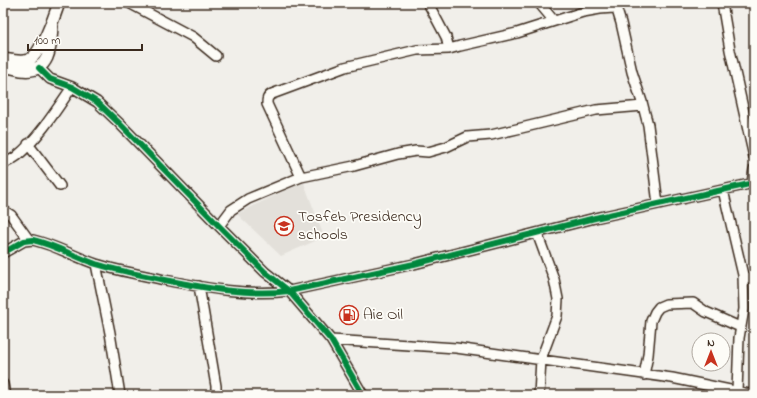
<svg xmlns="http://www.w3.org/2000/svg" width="757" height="398" font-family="'Indie Flower',sans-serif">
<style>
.built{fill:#e3e0da}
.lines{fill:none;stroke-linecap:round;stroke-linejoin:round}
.minor-casing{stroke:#3b2a1e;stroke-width:12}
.major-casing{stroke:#3b2a1e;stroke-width:14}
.minor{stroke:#fdfcf7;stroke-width:9}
.major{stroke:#fdfcf7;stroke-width:11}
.cycleway-casing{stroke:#fdfcf7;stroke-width:8}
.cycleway{stroke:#00873e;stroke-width:6}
.labels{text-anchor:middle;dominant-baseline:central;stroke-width:3.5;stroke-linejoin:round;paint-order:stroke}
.poi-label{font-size:16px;fill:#3b2a1e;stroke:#fdfcf7;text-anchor:start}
</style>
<rect width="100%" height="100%" fill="#f1efea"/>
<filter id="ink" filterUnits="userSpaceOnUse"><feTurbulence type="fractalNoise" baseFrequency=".025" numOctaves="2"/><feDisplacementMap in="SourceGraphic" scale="8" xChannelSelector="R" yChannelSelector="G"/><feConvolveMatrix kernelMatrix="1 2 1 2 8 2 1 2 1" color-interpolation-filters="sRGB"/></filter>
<g filter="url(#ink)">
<!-- built -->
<path class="built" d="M304,183L324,237L281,256L237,214L286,190Z"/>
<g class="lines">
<defs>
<path id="minor" d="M129,3L193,37L216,56
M428,3L446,37L449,49
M539,3L554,21
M722,3L730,50L754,157
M616,7L621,23L632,72L642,102L648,125L658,204
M39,68L50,79L72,87L97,102L120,124L219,226L265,272L289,291L331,340L363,395
M28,144L60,186
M3,164C7,162 13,159 17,156C38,139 57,109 72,87
M301,177L267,104C267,99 267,97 272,94L345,67L417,50L449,49L460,46L517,33L583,12L600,9L614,8L621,3
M752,183L754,169
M723,190L743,275L744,309L739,338L737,391
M3,210L11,215L29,240
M219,226L231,210L248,199L301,177L354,166L398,154L416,151L428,152L446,147L467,137L491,135L517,129L596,110L643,106
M537,233L554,279L558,299L557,316L541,359L539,395
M3,253L24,241L33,240C55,245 75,257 96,264C119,271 142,275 165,280C205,288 248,296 289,291L414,264L595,218L754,183
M96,264L110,333L120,395
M743,275L754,280
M199,286L216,386V395
M331,340L456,348L672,378L754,395
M644,375L648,355L651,321L655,312L659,307L666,304L693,303L706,312L740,327
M3,384L5,395"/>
<path id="major" d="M3,59C10,60 21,63 28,60C40,57 55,15 59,3
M3,66C9,67 15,69 21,70C50,74 51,47 52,26"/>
</defs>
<!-- minor casing -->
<use href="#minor" class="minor-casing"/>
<!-- major casing -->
<use href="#major" class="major-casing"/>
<!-- minor -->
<use href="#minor" class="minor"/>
<!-- major -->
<use href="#major" class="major"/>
<defs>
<path id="cycleway" d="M39,68L50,79L72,87L97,102L120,124L219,226L265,272L289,291L331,340L363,395
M3,253L24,241L33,240C55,245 75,257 96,264C119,271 142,275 165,280C205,288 248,296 289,291L414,264L595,218L754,183"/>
</defs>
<!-- cycleway casing -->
<use href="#cycleway" class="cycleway-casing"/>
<!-- cycleway -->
<use href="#cycleway" class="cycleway"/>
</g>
</g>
<!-- icons -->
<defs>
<symbol id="school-ring" viewBox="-11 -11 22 22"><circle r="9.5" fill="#fdfcf7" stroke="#c8321e" stroke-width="1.5"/><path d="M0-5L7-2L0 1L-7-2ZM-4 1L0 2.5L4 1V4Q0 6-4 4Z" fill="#c8321e"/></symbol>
<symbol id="fuel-ring" viewBox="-11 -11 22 22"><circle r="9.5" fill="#fdfcf7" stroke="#c8321e" stroke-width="1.5"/><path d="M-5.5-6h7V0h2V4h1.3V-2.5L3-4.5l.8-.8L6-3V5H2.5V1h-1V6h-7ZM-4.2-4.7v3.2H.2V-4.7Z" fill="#c8321e"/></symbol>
</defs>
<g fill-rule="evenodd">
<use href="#school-ring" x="273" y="215" width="22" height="22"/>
<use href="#fuel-ring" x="338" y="304" width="22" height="22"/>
</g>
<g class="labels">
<!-- poi labels -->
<g class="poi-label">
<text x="298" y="217">Tosfeb Presidency<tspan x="298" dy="18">schools</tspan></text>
<text x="363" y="315">Aie Oil</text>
</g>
</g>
<!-- margin -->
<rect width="757" height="398" fill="none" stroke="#fdfcf7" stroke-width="16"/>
<rect x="8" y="8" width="741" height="382" fill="none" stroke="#3b2a1e" stroke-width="1.5" filter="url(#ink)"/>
<!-- north arrow -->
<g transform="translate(711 352)"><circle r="19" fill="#fdfcf7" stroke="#afa8a0"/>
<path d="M0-3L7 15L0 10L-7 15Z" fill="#c8321e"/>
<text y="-6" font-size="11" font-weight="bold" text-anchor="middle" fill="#3b2a1e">N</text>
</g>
<!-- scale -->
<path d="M28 44v6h114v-6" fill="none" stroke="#3b2a1e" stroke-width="2"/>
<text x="34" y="44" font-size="12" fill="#3b2a1e" stroke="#fdfcf7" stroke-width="3" paint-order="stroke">100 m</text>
</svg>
